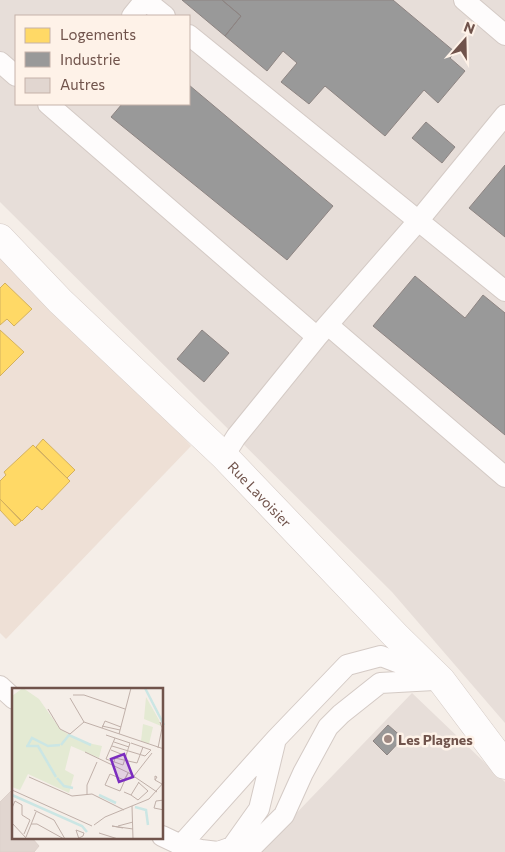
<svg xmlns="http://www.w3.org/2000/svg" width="505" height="852" font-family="Commissioner,sans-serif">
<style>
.residential{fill:#eee0d6}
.industrial{fill:#e7ded9;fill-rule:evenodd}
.homes{fill:#ffd966;stroke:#d4b15e}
.industry{fill:#999;stroke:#8d8482}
.building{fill:#e1d6d0;stroke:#ddd1cb}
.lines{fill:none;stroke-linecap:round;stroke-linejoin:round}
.lane-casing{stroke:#d4cac5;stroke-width:22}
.street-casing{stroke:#d4cac5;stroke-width:29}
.lane{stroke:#fefcfc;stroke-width:20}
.street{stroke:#fefcfc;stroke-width:28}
.poi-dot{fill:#9f8982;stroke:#fef2e8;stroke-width:2}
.labels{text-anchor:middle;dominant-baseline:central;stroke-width:5;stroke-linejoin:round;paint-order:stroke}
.street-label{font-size:14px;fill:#70534b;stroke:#fef2e8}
.poi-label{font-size:14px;font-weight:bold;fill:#70534b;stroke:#fef2e8;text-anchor:start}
.inset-river{fill:none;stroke:#cbe6e4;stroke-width:2.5}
.inset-road{fill:none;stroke:#c0b0a9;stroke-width:1}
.view{fill:#7b2cbf;fill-opacity:0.15;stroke:#7b2cbf;stroke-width:2.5}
.inset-edge{fill:none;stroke:#70534b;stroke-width:2.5}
</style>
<rect width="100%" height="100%" fill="#f5eee8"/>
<!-- residential -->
<path class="residential" d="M0,239L191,446L6,639L0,633Z"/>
<!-- industrial -->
<path class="industrial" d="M0,0H505V723L392,592L0,202ZM16,16H189V104H16Z
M412,693L505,782V852H259Z"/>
<!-- homes -->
<path class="homes" d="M5,283L32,309L14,326L7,319L0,325V288Z
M0,330L24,352L0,376Z
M43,439L75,470L67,478L36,447Z
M33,445L70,481L42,510L37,506L22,521L0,499V481L6,475L4,472Z
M0,499L21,521L15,526L0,510Z"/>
<!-- industry -->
<path class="industry" d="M182,0H222L241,16L225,36Z
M222,0H393L455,52L450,58L465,71L438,103L424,90L385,136L325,86L309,104L281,82L297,63L283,51L267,71L225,36L241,16Z
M189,85L333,206L287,260L111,117L122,104H189Z
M426,122L455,147L442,163L412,138Z
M505,165V237L469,208Z
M415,276L465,318L483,295L505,313V435L373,326Z
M202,330L229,353L204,382L177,359Z
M388,725L403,738L387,755L373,741Z"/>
<!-- building -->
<path class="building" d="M14,788V838H32L39,846L34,852H0V802Z"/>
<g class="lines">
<defs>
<path id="lane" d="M464,0L505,35
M132,16L145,0L165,16
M189,35L505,291
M0,62L16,76
M48,104L317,337L419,220L505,115
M328,325L505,477
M224,456L236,437L317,337
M0,686L14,699
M162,836L181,845L276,739L347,665L381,656L433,676
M181,845L201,850L218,852L232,847L259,809L275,743
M247,852L284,815L303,773L328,727L341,714L380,683L434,680"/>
<g id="street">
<path id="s1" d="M0,238L60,301L224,456L395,635L441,680L505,765"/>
</g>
</defs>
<!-- lane casing -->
<use href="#lane" class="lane-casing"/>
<!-- street casing -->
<use href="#street" class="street-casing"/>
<!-- lane -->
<use href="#lane" class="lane"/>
<!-- street -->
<use href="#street" class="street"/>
</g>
<!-- markers -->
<circle class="poi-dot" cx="388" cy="739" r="5"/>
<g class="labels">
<!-- street labels -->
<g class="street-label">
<text stroke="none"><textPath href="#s1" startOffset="365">Rue Lavoisier</textPath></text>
</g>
<!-- poi labels -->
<g class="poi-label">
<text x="398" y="739">Les Plagnes</text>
</g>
</g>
<!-- overview -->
<g transform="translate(12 688)">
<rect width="151" height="151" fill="#f5eee8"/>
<path d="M11,0L27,11L48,41L67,53L90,58L87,70L59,58L53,82L62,87L57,105L16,86L8,102L0,99V8ZM134,9L147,32L149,38L132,31ZM131,36L141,39L137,56L129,53Z" fill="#e4ead3"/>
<path class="inset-river" d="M133,0L152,37M16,57L20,50L36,58L48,57M49,57L57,47L79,57M14,58H26L44,89M45,90L52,98L61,100M0,107L70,138L75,144M87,107L104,115M123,119L134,122L136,137"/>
<path class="inset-road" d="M61,7H72L113,21M58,10L72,34L152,61M36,21L48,41L58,46L72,34M90,38L108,42M90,40L93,33L109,39M107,46L119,0M94,47L118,55L111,77L94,71L103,50M102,54L117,59M100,58L133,68L139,62L119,55M146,60L150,40L148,34M99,62L114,68M73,64L117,85L145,104M102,74L103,70L125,75L131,59M116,85L108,103L93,97L98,86L112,92ZM122,88L140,65M17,89L60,108L80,106L112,122M143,92V88L145,89L143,92L150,96M0,102L80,138M112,104L119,107L127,94M75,107V97L85,74M119,107L126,112L136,103L126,94M152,112L144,113L142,120L152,122M120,118L121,151M0,120L3,113L10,117V127L18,132L12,146M22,122L42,132L53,151M0,135L15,151M19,136H25L52,151M82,137L93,129L137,111L152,94M106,138L121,134M111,140L100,138L121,141M87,145L106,151M14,149L24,124M67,150L71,148L72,145L64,142L67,151"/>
<path class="view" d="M112,66L121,89L107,94L99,71Z"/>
<rect width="151" height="151" class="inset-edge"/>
</g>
<!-- legend -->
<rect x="15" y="15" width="175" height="90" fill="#fef2e8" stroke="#c5b2a9"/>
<rect x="25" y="28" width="25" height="15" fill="#ffd966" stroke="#c5b2a9"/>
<text x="60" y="40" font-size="15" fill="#70534b">Logements</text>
<rect x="25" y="52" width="25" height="15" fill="#999999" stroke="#c5b2a9"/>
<text x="60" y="65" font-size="15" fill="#70534b">Industrie</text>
<rect x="25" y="78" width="25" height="15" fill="#e1d6d0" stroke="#c5b2a9"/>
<text x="60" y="90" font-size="15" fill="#70534b">Autres</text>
<!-- north arrow -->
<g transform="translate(465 40) rotate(20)" stroke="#fef2e8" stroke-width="4" paint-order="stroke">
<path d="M0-4L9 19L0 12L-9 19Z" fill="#70534b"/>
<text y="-8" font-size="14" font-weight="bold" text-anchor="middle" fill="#70534b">N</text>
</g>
</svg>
